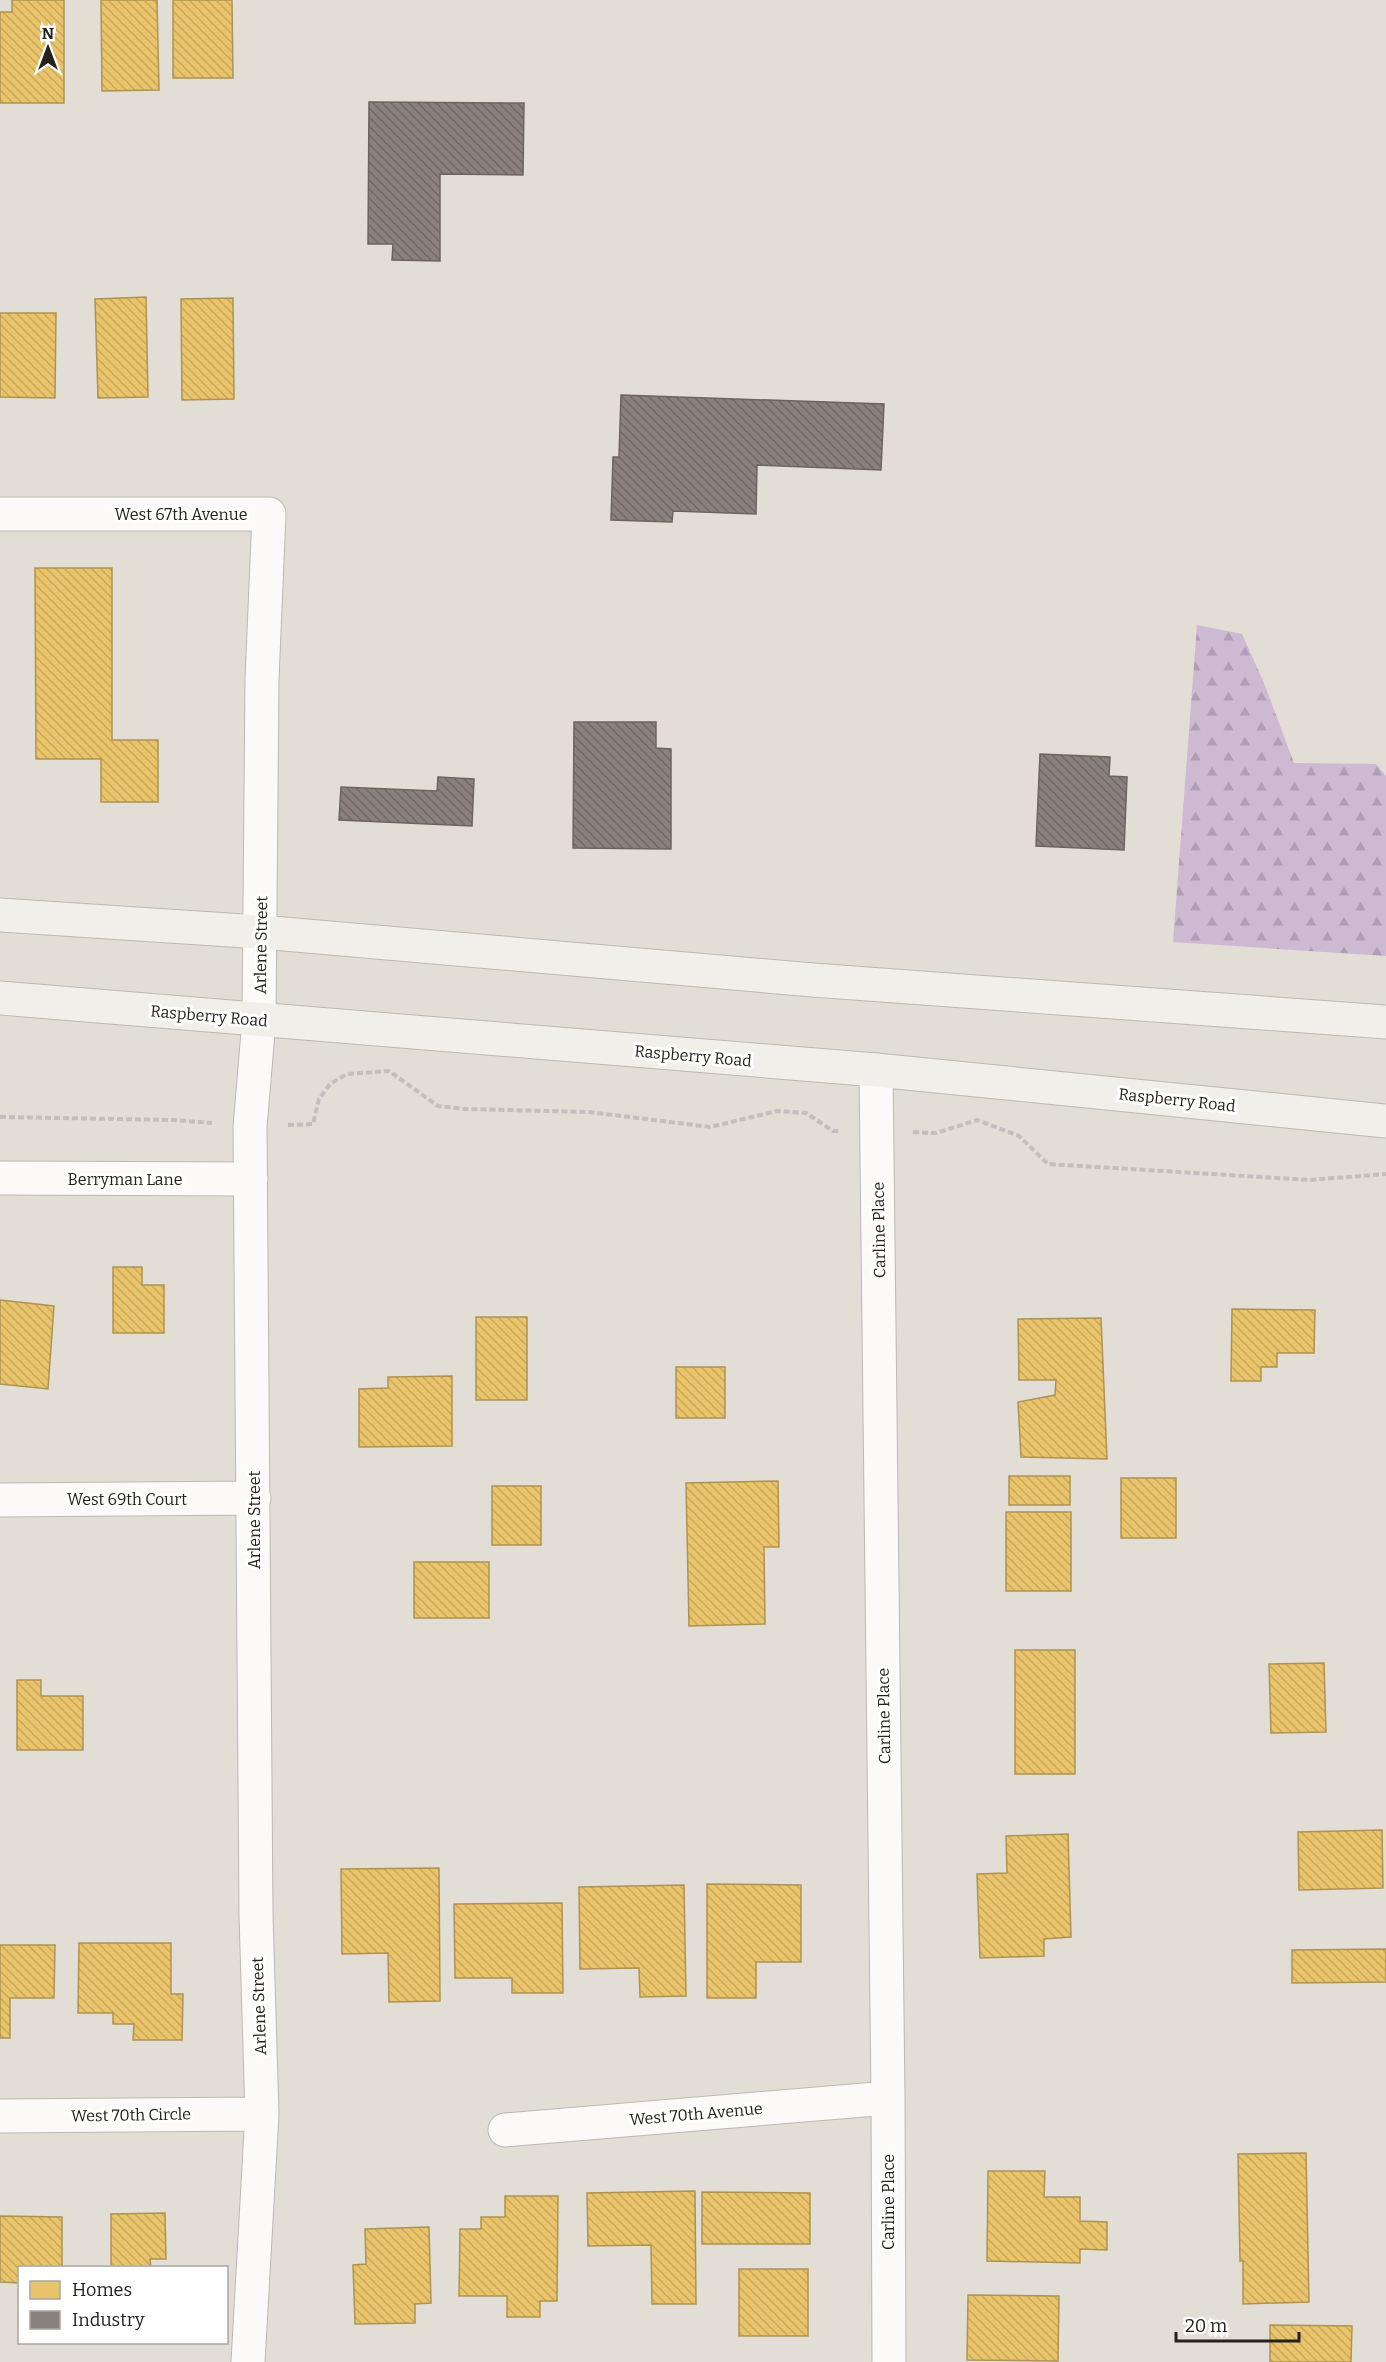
<svg xmlns="http://www.w3.org/2000/svg" width="1386" height="2362" font-family="Bitter,serif">
<style>
.forest{fill:url(#forest-firs)}
.homes{fill:url(#homes-back-hatch);stroke:#ae9353;stroke-width:1.5}
.industry{fill:url(#industry-back-hatch);stroke:#6c6460;stroke-width:1.5}
.lines{fill:none;stroke-linecap:round;stroke-linejoin:round}
.minor-casing{stroke:#bcb9b2;stroke-width:35}
.secondary-casing{stroke:#bcb9b2;stroke-width:35}
.path{stroke:#c2bfbc;stroke-width:4;stroke-dasharray:6 3;stroke-linecap:butt}
.minor{stroke:#fbfaf9;stroke-width:33}
.secondary{stroke:#f1efe9;stroke-width:33}
.labels{text-anchor:middle;dominant-baseline:central;stroke-width:6;stroke-linejoin:round;paint-order:stroke}
.street-label{font-size:16px;fill:#25221d;stroke:#fff}
</style>
<defs>
<pattern id="forest-firs" width="22" height="20" patternUnits="userSpaceOnUse" patternTransform="scale(1.5)"><rect width="22" height="20" fill="#cdb9d2"/><path d="M5 1l3.5 6h-7zM16 11l3.5 6h-7z" fill="#b09fb4"/></pattern>
<pattern id="homes-back-hatch" width="6" height="6" patternUnits="userSpaceOnUse" patternTransform="scale(1.5)"><rect width="6" height="6" fill="#e9c46a"/><path d="M-1 5l2 2M0 0l6 6M5-1l2 2" fill="none" stroke="#c8a85b"/></pattern>
<pattern id="industry-back-hatch" width="6" height="6" patternUnits="userSpaceOnUse" patternTransform="scale(1.5)"><rect width="6" height="6" fill="#8a817c"/><path d="M-1 5l2 2M0 0l6 6M5-1l2 2" fill="none" stroke="#716965"/></pattern>
</defs>
<rect width="100%" height="100%" fill="#e2ded6"/>
<!-- forest -->
<path class="forest" d="M1197,625L1242,634L1264,683L1294,763L1376,764L1386,776V956L1173,942Z"/>
<!-- homes -->
<path class="homes" d="M12,0H64V103H0V12H12Z
M101,0H157L159,90L102,91Z
M173,0H232L233,78H173Z
M146,297L148,397L98,398L95,299Z
M233,298L234,399L182,400L181,299Z
M0,313H56L55,398L0,397Z
M35,568H112V740H158V802H101V759H36Z
M113,1267H142V1285H164V1333H113Z
M0,1300L54,1306L48,1389L0,1384Z
M1232,1309L1315,1310L1314,1353H1277V1367H1261V1381H1231Z
M476,1317H527V1400H476Z
M1101,1318L1107,1459L1021,1457L1018,1402L1055,1395L1056,1380H1019L1018,1319Z
M676,1367H725V1418H676Z
M452,1376V1446L359,1447V1389L388,1388V1377Z
M1009,1476H1070V1505H1009Z
M1121,1478H1176V1538H1121Z
M778,1481L779,1547H764L765,1624L689,1626L686,1483Z
M492,1486H541V1545H492Z
M1006,1512H1071V1591H1006Z
M414,1562H489V1618H414Z
M1015,1650H1075V1774H1015Z
M1324,1663L1326,1732L1271,1733L1269,1664Z
M17,1680H41V1696H83V1750H17Z
M1382,1830L1383,1888L1299,1890L1298,1832Z
M1068,1834L1071,1937L1044,1939V1956L980,1958L977,1874L1007,1873L1006,1836Z
M439,1868L440,2001L389,2002L388,1953L342,1954L341,1869Z
M707,1884L801,1885V1962H756V1998H707Z
M684,1885L686,1996L640,1997L639,1968L580,1969L579,1887Z
M562,1903L563,1993H512V1978H455L454,1904Z
M79,1943H171V1994H183L182,2040H133L134,2024H113V2013H78Z
M0,1945H55L54,1998H10V2038H0Z
M1386,1949V1982L1292,1983V1950Z
M1306,2153L1309,2302L1243,2304V2261H1240L1238,2154Z
M988,2171H1045L1044,2197H1080V2221L1107,2222V2250L1080,2249V2263L987,2261Z
M695,2191L696,2304H652L651,2245L588,2246L587,2193Z
M702,2192L810,2193V2244H702Z
M505,2196H558L557,2301H540V2317H507V2296H459L460,2229H481V2217H505Z
M165,2213L166,2259H150L151,2268H111V2214Z
M0,2216L62,2217V2268H20V2283L0,2282Z
M429,2227L431,2303L415,2304V2323L355,2324L353,2265L366,2264L365,2229Z
M739,2269H808V2336H739Z
M968,2295L1059,2296L1058,2361L967,2360Z
M1270,2325L1352,2326L1351,2362H1270Z"/>
<!-- industry -->
<path class="industry" d="M369,102L524,103L523,175L440,174V261L392,260L393,244H368Z
M621,395L884,404L881,470L757,465L756,514L673,511L672,522L611,520L613,457H619Z
M574,722H656V748L671,749V849L573,848Z
M1040,754L1110,757L1109,776L1127,777L1124,850L1036,846Z
M438,777L474,779L472,826L339,820L341,787L437,791Z"/>
<g class="lines">
<defs>
<path id="minor" d="M0,514H269L262,679L259,1021L250,1127L256,1915L262,2114L248,2362
M876,1070L888,2098L889,2362
M0,1178L251,1179
M0,1500L254,1498
M0,2116L262,2114
M505,2130L888,2098"/>
<path id="secondary" d="M0,915L261,932L813,980L1386,1022
M0,998L876,1070L1386,1121"/>
</defs>
<!-- minor casing -->
<use href="#minor" class="minor-casing"/>
<!-- secondary casing -->
<use href="#secondary" class="secondary-casing"/>
<!-- path -->
<path class="path" d="M0,1117L174,1120L212,1123
M288,1125L313,1124L319,1099L330,1084L347,1074L389,1071L438,1106L465,1109L589,1112L710,1127L777,1111L806,1113L833,1131H840
M913,1132L936,1133L977,1120L1019,1136L1048,1164L1310,1180L1386,1174"/>
<!-- minor -->
<use href="#minor" class="minor"/>
<!-- secondary -->
<use href="#secondary" class="secondary"/>
</g>
<g class="labels">
<!-- street labels -->
<g class="street-label">
<text x="181" y="514">West 67th Avenue</text>
<text transform="translate(261 945) rotate(-89)">Arlene Street</text>
<text transform="translate(209 1016) rotate(5)">Raspberry Road</text>
<text transform="translate(693 1056) rotate(5)">Raspberry Road</text>
<text transform="translate(1177 1100) rotate(6)">Raspberry Road</text>
<text x="125" y="1179">Berryman Lane</text>
<text transform="translate(879 1230) rotate(-91)">Carline Place</text>
<text x="127" y="1499">West 69th Court</text>
<text transform="translate(254 1520) rotate(-90)">Arlene Street</text>
<text transform="translate(884 1716) rotate(-91)">Carline Place</text>
<text transform="translate(259 2006) rotate(-92)">Arlene Street</text>
<text transform="translate(696 2114) rotate(-5)">West 70th Avenue</text>
<text transform="translate(131 2115) rotate(-1)">West 70th Circle</text>
<text transform="translate(888 2202) rotate(-90)">Carline Place</text>
</g>
</g>
<!-- legend -->
<rect x="18" y="2266" width="210" height="78" fill="#ffffff" stroke="#a8a7a5" stroke-width="1.5"/>
<rect x="30" y="2281" width="30" height="18" fill="#e9c46a" stroke="#a8a7a5" stroke-width="1.5"/>
<text x="72" y="2296" font-size="18" fill="#25221d">Homes</text>
<rect x="30" y="2311" width="30" height="18" fill="#8a817c" stroke="#a8a7a5" stroke-width="1.5"/>
<text x="72" y="2326" font-size="18" fill="#25221d">Industry</text>
<!-- north arrow -->
<g transform="translate(48 48)" stroke="#ffffff" stroke-width="4.5" paint-order="stroke">
<path d="M0-4.5L10 22L0 15L-10 22Z" fill="#25221d"/>
<text y="-9" font-size="16" font-weight="bold" text-anchor="middle" fill="#25221d">N</text>
</g>
<!-- scale -->
<path d="M1176 2332v9h123v-9" fill="none" stroke="#25221d" stroke-width="3"/>
<text x="1185" y="2332" font-size="18" fill="#25221d" stroke="#ffffff" stroke-width="4.5" paint-order="stroke">20 m</text>
</svg>
